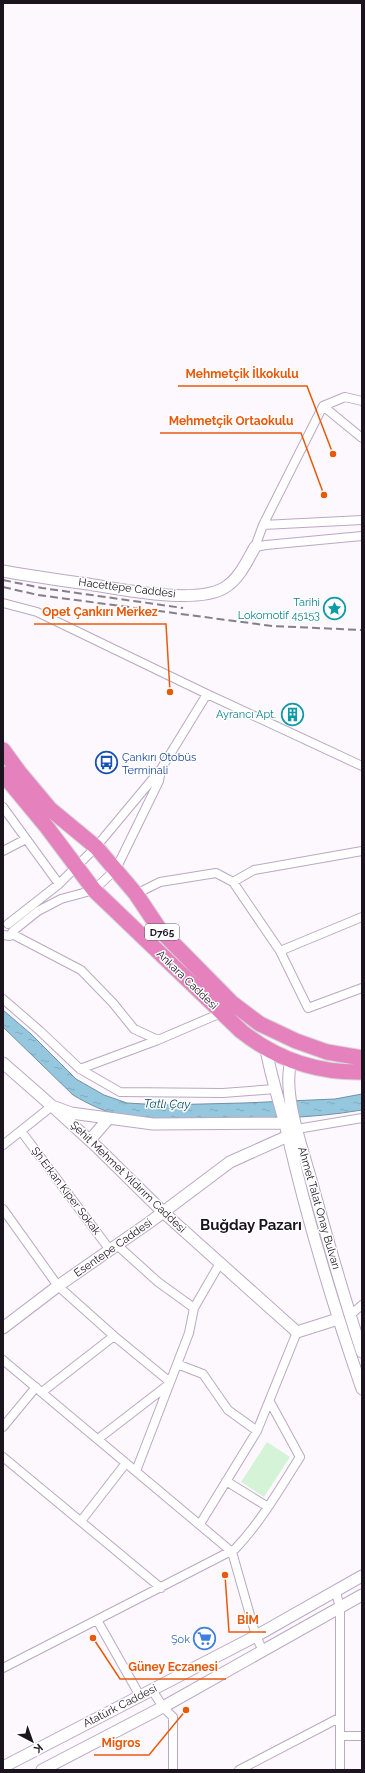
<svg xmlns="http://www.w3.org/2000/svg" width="365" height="1773" font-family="Raleway,sans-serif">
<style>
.garden{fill:#d4f3d7}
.water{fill:url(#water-ripples);stroke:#7092a5}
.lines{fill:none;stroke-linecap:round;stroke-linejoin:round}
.street-casing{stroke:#bba8c4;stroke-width:10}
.secondary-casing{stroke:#bba8c4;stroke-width:13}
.highway-casing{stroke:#d6d5d7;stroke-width:17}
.street{stroke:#fff;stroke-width:8}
.secondary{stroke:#fff;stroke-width:11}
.highway{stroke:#e581bc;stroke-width:15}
.rail{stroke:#857f88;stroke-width:2;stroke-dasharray:8 4;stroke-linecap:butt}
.labels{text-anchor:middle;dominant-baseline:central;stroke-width:3;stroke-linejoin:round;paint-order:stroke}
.shield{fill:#fff;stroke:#5f5a62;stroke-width:1}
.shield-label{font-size:10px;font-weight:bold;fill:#1b141f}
.street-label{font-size:11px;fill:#1b141f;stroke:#fff}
.culture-label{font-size:11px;fill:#0d838f;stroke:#fff;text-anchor:end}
.transit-label{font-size:11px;fill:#164399;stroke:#fff;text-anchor:start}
.shop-label{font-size:11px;fill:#366cbe;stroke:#fff;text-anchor:end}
.water-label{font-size:12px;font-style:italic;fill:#0a5067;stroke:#fff}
.district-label{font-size:15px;font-weight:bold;fill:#1b141f;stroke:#fff}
.leader{fill:none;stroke:#e8590c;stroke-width:1.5}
.callout-dot{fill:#e8590c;stroke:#fff;stroke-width:1.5}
.callout-label{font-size:12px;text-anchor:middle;font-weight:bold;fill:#e8590c;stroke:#fff;stroke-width:3;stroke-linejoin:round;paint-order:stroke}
</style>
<defs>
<pattern id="water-ripples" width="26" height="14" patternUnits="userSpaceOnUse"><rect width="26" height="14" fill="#95c8de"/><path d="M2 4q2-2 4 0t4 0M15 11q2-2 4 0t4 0" fill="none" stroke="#80abbe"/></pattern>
</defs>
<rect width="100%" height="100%" fill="#fcf8fe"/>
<!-- garden -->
<path class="garden" d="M267,1442L290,1457L264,1497L241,1482Z"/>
<!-- water -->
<path class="water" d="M3,1010L31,1034L76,1079L104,1095L127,1103L162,1105L243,1103L335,1099L362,1094V1110C309,1119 257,1119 203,1119C177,1119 150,1121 124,1116C107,1113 88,1104 73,1095L3,1027Z"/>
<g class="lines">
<defs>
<path id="street" d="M323,406L362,438
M263,525L323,406L345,397L362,401
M255,547L263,525L362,520
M255,547L266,545L362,536
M3,603L37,612L207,694L362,766
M3,807L59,884
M3,851L26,839
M233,882L254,870L362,851
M136,894L160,882L216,873L233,882L280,951L308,1008L362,988
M8,924L59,884L96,847L161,769L207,694
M12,934L81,970L113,1003L134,1029L158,1040
M3,935L10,936L13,931L38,911L61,899L94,890L116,869L159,781L161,769
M280,951L362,917
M3,999L40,1031L80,1069L120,1092L223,1093L275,1089
M80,1069L158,1040L221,1013
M297,1129L362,1118
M21,1131L110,1250
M3,1145L52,1106
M3,1209L58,1286L114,1336L170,1382
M117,1245L158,1282L194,1308
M350,1315L362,1305
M3,1360L232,1552L256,1636L263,1651
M177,1364L203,1374L228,1410L257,1431
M42,1392L114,1336
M3,1427L36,1387
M98,1439L168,1385
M3,1457L161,1588
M136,1471L189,1333L194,1308L220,1263
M226,1481L268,1507
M81,1521L126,1463
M200,1524L257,1431L297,1332
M336,1592L340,1608V1770
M97,1620L140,1696
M3,1668L235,1549C261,1522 280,1488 300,1457L270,1402
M152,1690L163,1707L173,1717V1770
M340,1736H362
M239,1770L339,1718"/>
<path id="secondary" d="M3,571C31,576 59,580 88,584C120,589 195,605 224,588C239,579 246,563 255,547
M266,1049C271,1077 280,1104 287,1132C307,1219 333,1305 362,1389
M291,1061C282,1094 302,1147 311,1180C327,1238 343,1295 362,1352
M3,1063L52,1106L71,1113L153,1124L284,1123
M52,1106L98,1148L163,1212L297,1332L338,1319
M90,1140L109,1118
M3,1328L58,1286L150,1222L230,1162L288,1136
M3,1767L256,1636L362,1576
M42,1770L163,1707L362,1595"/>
<path id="highway" d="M3,750L19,772L50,809L96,847L136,894L160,930L232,1003L260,1024L296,1041L327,1052L362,1058
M3,774L46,826L94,890L241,1031C276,1059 317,1073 362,1072"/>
</defs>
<!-- street casing -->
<use href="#street" class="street-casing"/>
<!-- secondary casing -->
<use href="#secondary" class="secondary-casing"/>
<!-- highway casing -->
<use href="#highway" class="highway-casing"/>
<!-- street -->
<use href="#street" class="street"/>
<!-- secondary -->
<use href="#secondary" class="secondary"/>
<!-- highway -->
<use href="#highway" class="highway"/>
<!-- rail -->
<path class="rail" d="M3,580L42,588L183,608
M3,587L38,595L272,626L362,630"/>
</g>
<!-- icons -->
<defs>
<symbol id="sight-ring" viewBox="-11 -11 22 22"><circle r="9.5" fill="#fff" stroke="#0f9aa8" stroke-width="1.5"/><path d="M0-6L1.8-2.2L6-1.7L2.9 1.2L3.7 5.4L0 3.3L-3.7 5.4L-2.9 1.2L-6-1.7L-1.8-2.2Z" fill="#0f9aa8"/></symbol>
<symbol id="building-ring" viewBox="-11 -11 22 22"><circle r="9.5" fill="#fff" stroke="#0f9aa8" stroke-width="1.5"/><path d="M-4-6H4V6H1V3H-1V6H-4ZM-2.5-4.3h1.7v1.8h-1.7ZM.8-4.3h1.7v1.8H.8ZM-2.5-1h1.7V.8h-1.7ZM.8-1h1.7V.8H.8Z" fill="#0f9aa8"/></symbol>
<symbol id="bus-ring" viewBox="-11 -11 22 22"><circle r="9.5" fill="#fff" stroke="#1a4fb4" stroke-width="1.5"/><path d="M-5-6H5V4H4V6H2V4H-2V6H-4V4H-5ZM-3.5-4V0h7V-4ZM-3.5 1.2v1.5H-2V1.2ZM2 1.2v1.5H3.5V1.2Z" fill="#1a4fb4"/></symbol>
<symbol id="supermarket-ring" viewBox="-11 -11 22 22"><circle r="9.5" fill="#fff" stroke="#3f7fe0" stroke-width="1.5"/><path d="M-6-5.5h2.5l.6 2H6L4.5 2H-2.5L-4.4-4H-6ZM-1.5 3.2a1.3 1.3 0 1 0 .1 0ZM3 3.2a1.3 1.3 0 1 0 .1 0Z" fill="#3f7fe0"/></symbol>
</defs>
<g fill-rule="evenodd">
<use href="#sight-ring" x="322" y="596" width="25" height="25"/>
<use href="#building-ring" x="280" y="702" width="25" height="25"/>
<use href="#bus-ring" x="94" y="750" width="25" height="25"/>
<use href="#supermarket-ring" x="192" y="1626" width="25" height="25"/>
</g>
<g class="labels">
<!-- shield labels -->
<rect class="shield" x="145" y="924" width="34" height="16" rx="3"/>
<g class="shield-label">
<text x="162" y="932">D765</text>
</g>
<!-- street labels -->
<g class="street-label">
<text transform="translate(127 588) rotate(7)">Hacettepe Caddesi</text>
<text transform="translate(187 980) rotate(44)">Ankara Caddesi</text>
<text transform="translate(128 1177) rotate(44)">Şehit Mehmet Yıldırım Caddesi</text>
<text transform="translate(66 1191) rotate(53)">Şh.Erkan Kiper Sokak</text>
<text transform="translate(319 1208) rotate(74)">Ahmet Talat Onay Bulvarı</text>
<text transform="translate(113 1248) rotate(-35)">Esentepe Caddesi</text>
<text transform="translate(120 1706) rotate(-27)">Atatürk Caddesi</text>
</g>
<!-- culture labels -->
<g class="culture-label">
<text x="320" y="602">Tarihi<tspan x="320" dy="13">Lokomotif 45153</tspan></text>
<text x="276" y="714">Ayrancı Apt.</text>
</g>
<!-- transit labels -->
<g class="transit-label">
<text x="122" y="757">Çankırı Otobüs<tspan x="122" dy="13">Terminali</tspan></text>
</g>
<!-- shop labels -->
<g class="shop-label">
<text x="190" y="1639">Şok</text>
</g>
<!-- water labels -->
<g class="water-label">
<text transform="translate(167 1104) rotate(1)">Tatlı Çay</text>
</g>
<!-- district labels -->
<g class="district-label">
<text x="251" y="1225">Buğday Pazarı</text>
</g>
</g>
<!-- callouts -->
<path class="leader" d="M333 454L307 386H178M324 495L301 433H160M170 692L166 624H34M225 1575L229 1632H266M93 1638L120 1679H226M186 1710L149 1755H94"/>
<g class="callout-dot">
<circle cx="333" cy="454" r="4"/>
<circle cx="324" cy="495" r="4"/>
<circle cx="170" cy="692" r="4"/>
<circle cx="225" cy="1575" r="4"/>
<circle cx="93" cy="1638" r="4"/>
<circle cx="186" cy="1710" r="4"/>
</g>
<g class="callout-label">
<text x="242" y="378">Mehmetçik İlkokulu</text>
<text x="231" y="425">Mehmetçik Ortaokulu</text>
<text x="100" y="616">Opet Çankırı Merkez</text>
<text x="248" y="1624">BİM</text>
<text x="173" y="1671">Güney Eczanesi</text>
<text x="121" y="1747">Migros</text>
</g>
<!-- border -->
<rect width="365" height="1773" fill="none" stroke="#1b141f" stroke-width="8"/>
<!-- north arrow -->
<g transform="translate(32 1741) rotate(139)" stroke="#ffffff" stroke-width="3" paint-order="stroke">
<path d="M0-3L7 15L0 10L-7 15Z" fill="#1b141f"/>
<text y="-6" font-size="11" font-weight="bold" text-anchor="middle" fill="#1b141f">K</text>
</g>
</svg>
